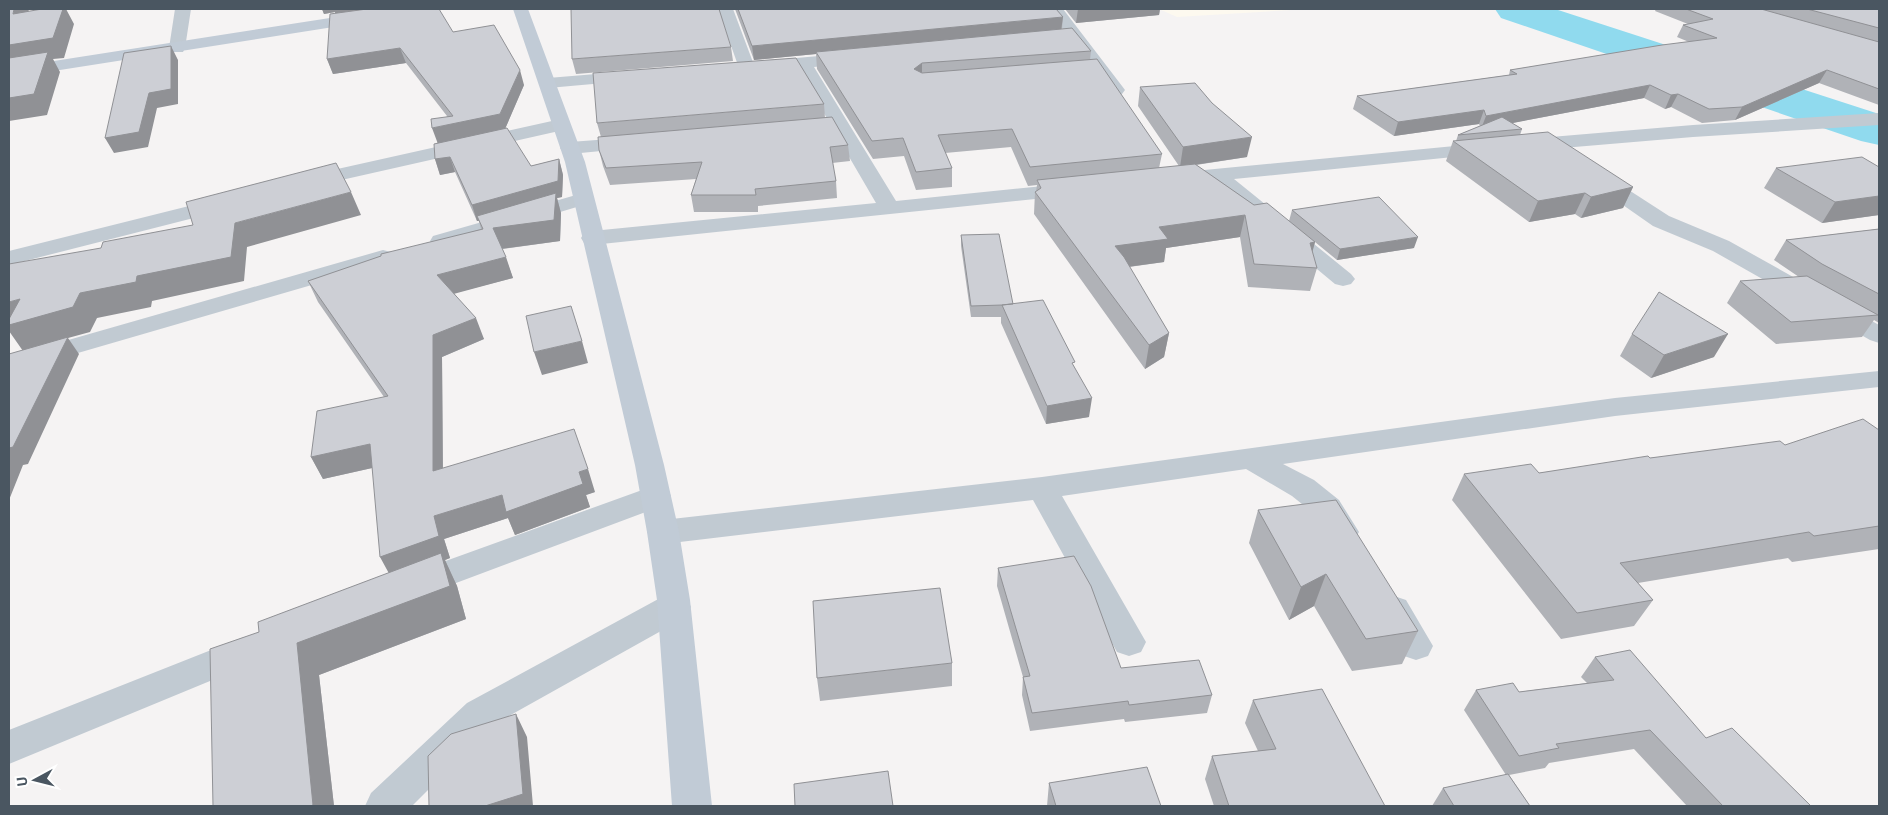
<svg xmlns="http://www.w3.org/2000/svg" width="1888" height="815" font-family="Roboto,sans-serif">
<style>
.commercial{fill:#fdf9ef}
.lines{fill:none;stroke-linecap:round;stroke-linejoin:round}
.river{fill:#90daee;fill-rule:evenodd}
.street{fill:#c1cad2;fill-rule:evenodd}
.secondary{fill:#c1cbd6;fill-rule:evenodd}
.wall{fill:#b0b2b7}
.shaded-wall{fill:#909195}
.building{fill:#cdcfd5;stroke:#909195}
</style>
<rect width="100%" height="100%" fill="#f5f3f3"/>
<!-- commercial -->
<path class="commercial" d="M1159,9H1307L1177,17Z"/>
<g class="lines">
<!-- river -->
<path class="river" d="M1495,9H1555L1879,114V145L1861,141L1501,18Z"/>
<!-- street -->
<path class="street" d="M175,9H191L185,48L183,52H171L169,48Z
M718,9H733L754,65L756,62L762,61L853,53L859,54L861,58L859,62L814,67L896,201L1073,183L1080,185L1083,189L1080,193L1073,195L592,245L584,243L581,238L584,233L592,231L876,203L834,131L798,134L791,132L789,128L791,124L828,120L797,68L762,71L754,67L752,71L746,72L740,71Z
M1048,9H1063L1122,86L1125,90L1122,94L1116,95L1110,94Z
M632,71L638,72L641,76L638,80L548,88L542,87L539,83L542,79L548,78Z
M1879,113V125L1693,137L1527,151L1520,149L1517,145L1520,141L1527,139L1693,125Z
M561,119L568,121L570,125L568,129L306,188L299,186L296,182L299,178L306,176Z
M636,137L643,139L646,143L643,147L570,154L563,152L560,148L563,144L570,142Z
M1486,143L1493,145L1496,149L1493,153L1234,179L1351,274L1355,279L1351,284L1343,286L1335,284L1211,181L1173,185L1166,183L1163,179L1166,175L1173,173Z
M1597,172L1604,174L1669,216L1729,241L1879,325V343L1870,340L1713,251L1653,226L1590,182L1587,178L1590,174Z
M583,193L590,195L594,199L590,203L441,248L433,246L430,241L433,236Z
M225,197L233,198L236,203L233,208L9,265V251Z
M383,250L391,252L394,257L391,262L9,373V357Z
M1879,371V387L1615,416L1283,464L1314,480L1339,500L1359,532L1354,540L1343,544L1332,540L1317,516L1292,496L1246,469L1062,496L1146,642L1141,652L1129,656L1117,652L1033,500L663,544L652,540L647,532L652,524L663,520L1042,477L1615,398Z
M656,485L667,488L671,496L667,504L416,598L404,594L400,585L404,576Z
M674,594L686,597L691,607L686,617L493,725L412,806H365L371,793L467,703L662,597Z
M1394,596L1406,600L1433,646L1428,656L1416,660L1404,656L1377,610L1382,600Z
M244,637L256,642L261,652L256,662L9,764V730Z"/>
<!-- secondary -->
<path class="secondary" d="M388,9H424L421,12L416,14L9,78V68Z
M513,9H528L585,162L664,465L679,532L690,600L712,806H672L657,600L647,532L635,465L565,162Z"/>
</g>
<!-- wall -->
<path class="wall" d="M322,9L453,32L524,85L505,129L531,166L559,159L563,175L562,197L557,198L561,213L560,241L502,249L513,278L454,293L484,339L442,357L443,468L595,492L586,495L590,507L515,535L508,518L444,539L450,558L445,560L457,586L466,619L319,675L334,806H213L259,632L389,573L372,468L323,479L311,457L384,397L318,302L308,281L481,229L479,221H477L455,172L440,175L435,159L437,144L447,116L406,63L333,74L327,59L335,14V12L324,14Z
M735,9H1056L1063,17L1062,29L1091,51L1090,60L1162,154L1159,168L1179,166L1138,106L1140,87L1247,157L1196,165L1254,205L1289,221L1292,210L1414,248L1337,260L1315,242L1312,252L1317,268L1310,291L1248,287L1240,237L1166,248L1164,262L1129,267L1169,333L1164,357L1145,369L1034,214L1035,192H1036L1037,185L1028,186L1011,147L945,153L952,168V187L916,190L904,156L873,159L817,69L816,54L754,60Z
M1065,9H1160L1159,15L1076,23Z
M1656,9H1879V105L1819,83L1735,120L1702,123L1671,107L1665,109L1644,98L1512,123L1522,129L1520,135L1633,187L1623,208L1581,218L1575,214L1529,222L1446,161L1453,141H1456L1458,135L1480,126L1479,124L1394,136L1353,109L1357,96L1509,75L1510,70L1689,42L1677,37L1683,25L1688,24L1655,11Z
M731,47L733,61L576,74L572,59Z
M824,104L825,118L848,145L850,161L832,163L836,181L837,198L758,206V212H694L691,195L696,179L610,185L603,166L599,150L601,137L597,123Z
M1879,167V215L1822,223L1764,188L1776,168Z
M1879,229V323L1874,320L1862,337L1776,344L1727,303L1740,281L1799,277L1774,260L1786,240Z
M961,235L1013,304L1074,367L1089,417L1046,424L1001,323V317H971L961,246Z
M1632,334L1714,357L1651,378L1620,356Z
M1879,430V549L1792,562L1788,558L1638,583L1653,600L1634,626L1561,639L1452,500L1464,474L1539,473L1650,458L1785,445Z
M1258,510L1418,631L1402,664L1352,671L1314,606L1289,620L1249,543Z
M998,568L1121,668L1212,695L1207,713L1125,722L1124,719L1030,731L1022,695L1023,677L997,586Z
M1595,657L1706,738L1811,806H1687L1634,749L1549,763L1545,768L1509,775L1530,806H1432L1443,788L1506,775L1464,710L1476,690L1519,692L1587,683L1581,677Z
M952,663V686L820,701L817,678Z
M1253,700L1385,806H1214L1205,779L1212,756L1258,751L1245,723Z
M1049,783L1161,806H1047Z"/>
<!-- shaded-wall -->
<path class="shaded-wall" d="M14,9H29L24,33L13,14Z
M63,9H66L74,24L64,58L53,59L60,72L47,115L9,121V45Z
M322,9H378L336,15L335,12L324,14Z
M1078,9H1160L1159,15L1076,23Z
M1063,17L1061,31L816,52V54L754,60L752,46Z
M171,46L178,60V104L157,108L148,147L114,153L105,138L149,93Z
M400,48L406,63L333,74L327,59Z
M922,63V80L914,69Z
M520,70L524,85L505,129L438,144L432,128L500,114Z
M1827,70L1819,83L1735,120L1742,107Z
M1650,85L1644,98L1481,129L1486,116Z
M1678,94L1671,107L1665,109L1671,95Z
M1484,110L1479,124L1394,136L1398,122Z
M1252,137L1247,157L1180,167L1183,147Z
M450,157L455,172L440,175L435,159Z
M559,159L563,175L562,197L557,198L561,213L560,241L500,249L477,216L479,221H477L472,205Z
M1633,187L1623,208L1581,218L1591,197Z
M351,192L361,215L247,247L244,281L152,301L151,307L97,318L90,332L68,338L79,354L28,464L23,465L9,500V448L23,351L9,331V302L20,299L80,293L137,276L235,223Z
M1585,193L1575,214L1529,222L1538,201Z
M1879,196V215L1822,223L1835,202Z
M1245,215L1240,237L1166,248L1164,262L1112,269L1115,246L1159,227Z
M1418,237L1414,248L1337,260L1340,249Z
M1315,242L1309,265L1310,243Z
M506,257L513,278L446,296L437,275Z
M476,318L484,339L442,357L443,494L433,471V335Z
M1169,333L1164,357L1145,369L1149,345Z
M1728,334L1714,357L1651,378L1664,355Z
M582,341L588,363L542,375L534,352Z
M1092,398L1089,417L1046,424L1047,406Z
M370,444L381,466L323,479L311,457Z
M588,469L595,492L586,495L590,507L515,535L508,518L444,539L450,558L445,560L457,586L466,619L319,675L334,806H310L297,643L392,579L380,557L434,516Z
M1326,574L1314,606L1289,620L1301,587Z
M516,714L527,737L533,806H485Z"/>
<!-- building -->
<path class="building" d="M9,9H14L13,14L42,9H63L53,38L9,45Z
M367,9H439L453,32L494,25L520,70L500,114L432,128L431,119L453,116L400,48L327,59L330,14Z
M571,9H719L731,47L572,59Z
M738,9H1056L1063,17L752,46Z
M1686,9H1761L1879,42V89L1827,70L1742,107L1709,109L1678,94L1671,95L1650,85L1486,116L1484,110L1398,122L1357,96L1517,74L1510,70L1662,45L1717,38L1683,25L1713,19Z
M1807,9H1879V28Z
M1072,28L1091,51L922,63L914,69L922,73L1097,59L1162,154L1030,167L1012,129L938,135L952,168L916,172L903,138L872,141L816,52Z
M171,46V89L149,93L139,132L105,138L124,53Z
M48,52L34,94L9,98V58Z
M796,58L824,104L597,123L593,73Z
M1195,83L1212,103L1252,137L1183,147L1140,87Z
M832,117L848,145L830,147L836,181L755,189L756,195H691L702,162L606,168L599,150L598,137Z
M1502,117L1522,129L1458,135Z
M507,128L531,166L559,159L558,181L472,205L450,157L435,159L434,144Z
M1548,132L1633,187L1591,197L1585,193L1538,201L1453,141Z
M1862,157L1879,167V196L1835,202L1776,168Z
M336,163L351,192L235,223L231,257L137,276L136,282L80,293L73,307L9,325V319L20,299L9,302V264L101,248L103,242L193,225L186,202Z
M1195,164L1254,205L1267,203L1315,242L1310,243L1317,268L1254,264L1245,215L1159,227L1168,239L1115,246L1124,257L1169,333L1149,345L1035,192L1041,188L1037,180Z
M556,193L554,220L493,228L506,257L437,275L476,318L433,335V471L574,429L588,469L579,472L583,484L506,512L502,495L434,516L439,536L380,557L370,444L311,457L317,411L388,396L308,281L381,256V254L483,229L477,216Z
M1379,197L1418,237L1340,249L1292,210Z
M1879,229V294L1822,264L1786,240Z
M999,234L1013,304L1002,305L971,306L961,235Z
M1807,276L1878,315L1791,322L1740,281Z
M1659,292L1728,334L1664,355L1632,334Z
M1043,300L1075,362L1072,363L1092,398L1047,406L1002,305Z
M571,306L582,341L534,352L526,316Z
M68,337L13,447L9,448V354Z
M1863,419L1879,430V526L1814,536L1809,532L1620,563L1653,600L1577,613L1464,474L1531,464L1539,473L1648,456L1650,458L1780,441L1785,445Z
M1336,500L1418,631L1366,639L1326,574L1301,587L1258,510Z
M441,553L450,586L297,643L313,805L310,806H213L210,649L259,632L258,622Z
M1074,556L1091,586L1121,668L1199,660L1212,695L1129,705L1128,701L1032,713L1023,677L1030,676L998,568Z
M940,588L952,663L817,678L813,601Z
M1630,650L1706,738L1732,728L1811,806H1723L1650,730L1556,744L1559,748L1519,756L1476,690L1513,683L1519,692L1614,680L1595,657Z
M1322,689L1385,806H1229L1212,756L1276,749L1253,700Z
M516,714L523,794L485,806H429L428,756L451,734Z
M1147,767L1161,806H1056L1049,783Z
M888,771L893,806H795L794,784Z
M1508,774L1530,806H1454L1443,788Z"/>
<!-- border -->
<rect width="1888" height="815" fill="none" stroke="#4a5661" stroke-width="20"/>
<!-- north arrow -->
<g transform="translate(35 780) rotate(263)" stroke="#ffffff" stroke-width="4" paint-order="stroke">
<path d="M0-4L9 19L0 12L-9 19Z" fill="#4a5661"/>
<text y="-8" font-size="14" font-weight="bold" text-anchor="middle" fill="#4a5661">U</text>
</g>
</svg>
